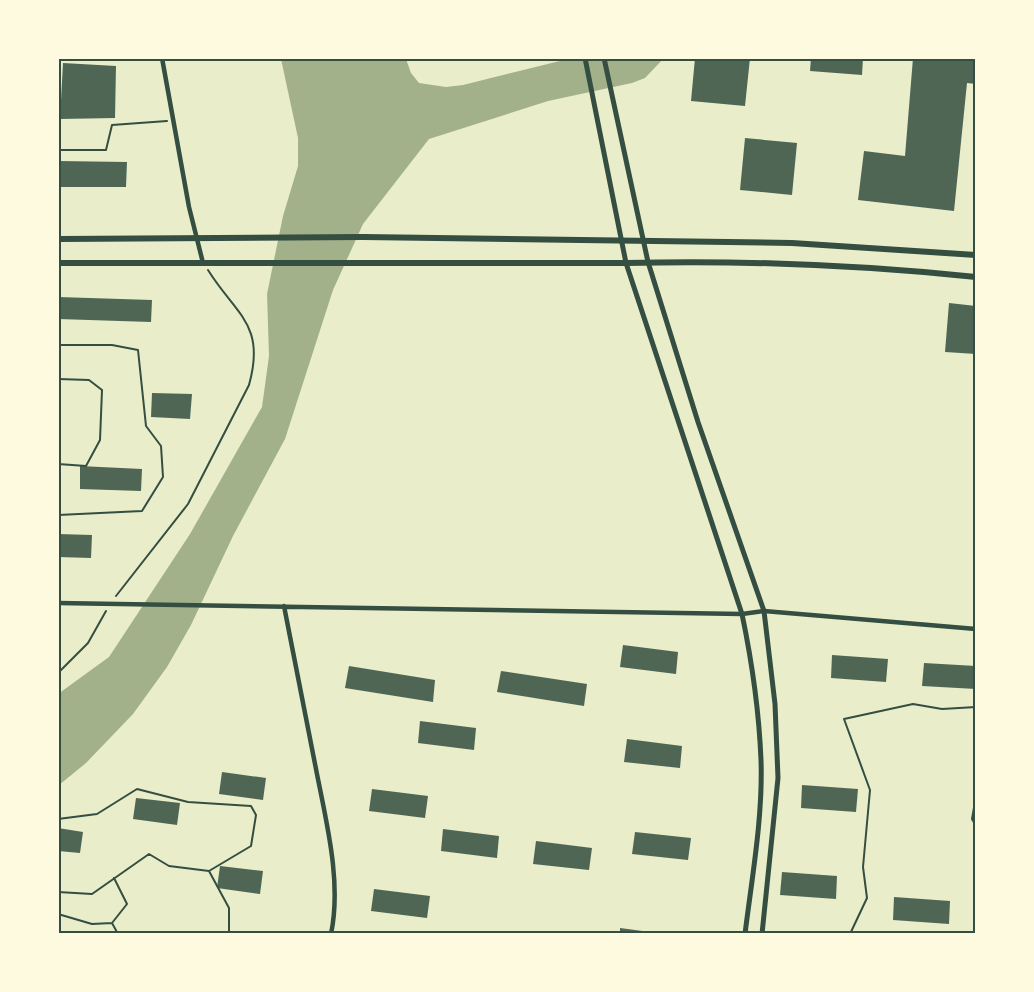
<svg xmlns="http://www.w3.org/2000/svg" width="1034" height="992" font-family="Figtree,sans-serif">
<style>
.water{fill:#a3b18a}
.building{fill:#4f6655}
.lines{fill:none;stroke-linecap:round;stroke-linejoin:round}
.path{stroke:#344e41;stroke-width:2}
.minor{stroke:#344e41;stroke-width:4.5}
.tertiary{stroke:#344e41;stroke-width:5}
.secondary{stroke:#344e41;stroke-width:6}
.neatline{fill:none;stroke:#344e41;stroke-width:2}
</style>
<rect width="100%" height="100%" fill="#e9edc9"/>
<!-- water -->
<path class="water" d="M281,59H406L411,73L419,83L446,87L463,85L568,59H663L645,78L632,83L548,101L429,139L363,224L333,290L285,439L233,536L191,625L167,667L133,714L86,763L59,785L58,694L109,657L190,534L262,407L269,356L267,294L283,216L298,166V138Z"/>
<!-- building -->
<path class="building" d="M695,58H750L745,106L691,101Z
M811,58H863L862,75L810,71Z
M913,58H976V84L967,83L954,211L858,200L864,151L905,156Z
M63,63L116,66L115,118L60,119Z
M745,138L797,143L792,195L740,190Z
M58,161L127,162L126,187H58Z
M58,297L152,300L151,322L58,319Z
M949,303L976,306V354L945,352Z
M152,393L192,394L190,419L151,417Z
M80,466L142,469L141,491L80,489Z
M58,534L92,535L91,558L58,557Z
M623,645L678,652L676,674L620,667Z
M832,655L888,659L886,682L831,678Z
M924,663L976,666V689L922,686Z
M349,666L435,680L433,702L345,688Z
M501,671L587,684L584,706L497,692Z
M420,721L476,728L474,750L418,743Z
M627,739L682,746L680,768L624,762Z
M222,772L266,778L263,800L219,794Z
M802,785L858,789L856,812L801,808Z
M372,789L428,796L425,818L369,811Z
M136,798L180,803L177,825L133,819Z
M58,828L83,832L80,853L58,851Z
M443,829L499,836L497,858L441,851Z
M635,832L691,838L688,860L632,854Z
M536,841L592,848L589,870L533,864Z
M220,866L263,871L260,894L217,888Z
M782,872L837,876L836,899L780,895Z
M374,889L430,896L427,918L371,911Z
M894,897L950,901L949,924L893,920Z
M620,928L650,932V934H620Z"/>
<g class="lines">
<!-- path -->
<path class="path" d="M58,150H106L112,125L167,121
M58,345H112L138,350L146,426L161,446L163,477L142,511L58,515
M58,379L89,380L102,390L100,440L86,466L58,464
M116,596L188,504L249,385C266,324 236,315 208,270
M58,673L88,643L106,611
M976,796L972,819L976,826
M58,819L97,814L137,789L188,802L251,806L256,815L251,846L209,871L229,908V934
M114,878L127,904L112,923L118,934
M58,892L92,894L149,854L169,866L209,871
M58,914L92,924L112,923
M850,934L867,898L863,867L870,790L844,719L913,704L942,709L976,707"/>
<!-- minor -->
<path class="minor" d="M162,58L189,207L203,263
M58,603L742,614L764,611L976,629
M284,606C295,660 305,715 316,769C326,821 342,881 331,934"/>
<!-- tertiary -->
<path class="tertiary" d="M585,58L626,263L742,614C752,662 759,711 761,760C763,817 752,877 745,934
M604,58L648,262L698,422L764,611L775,704L778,778L762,934"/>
<!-- secondary -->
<path class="secondary" d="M58,239L363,237L792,243L976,255
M58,263H626C744,260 859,265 976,277"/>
</g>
<!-- border -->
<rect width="1034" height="992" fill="none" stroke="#fefae0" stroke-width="120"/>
<rect x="60" y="60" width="914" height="872" class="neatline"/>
</svg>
